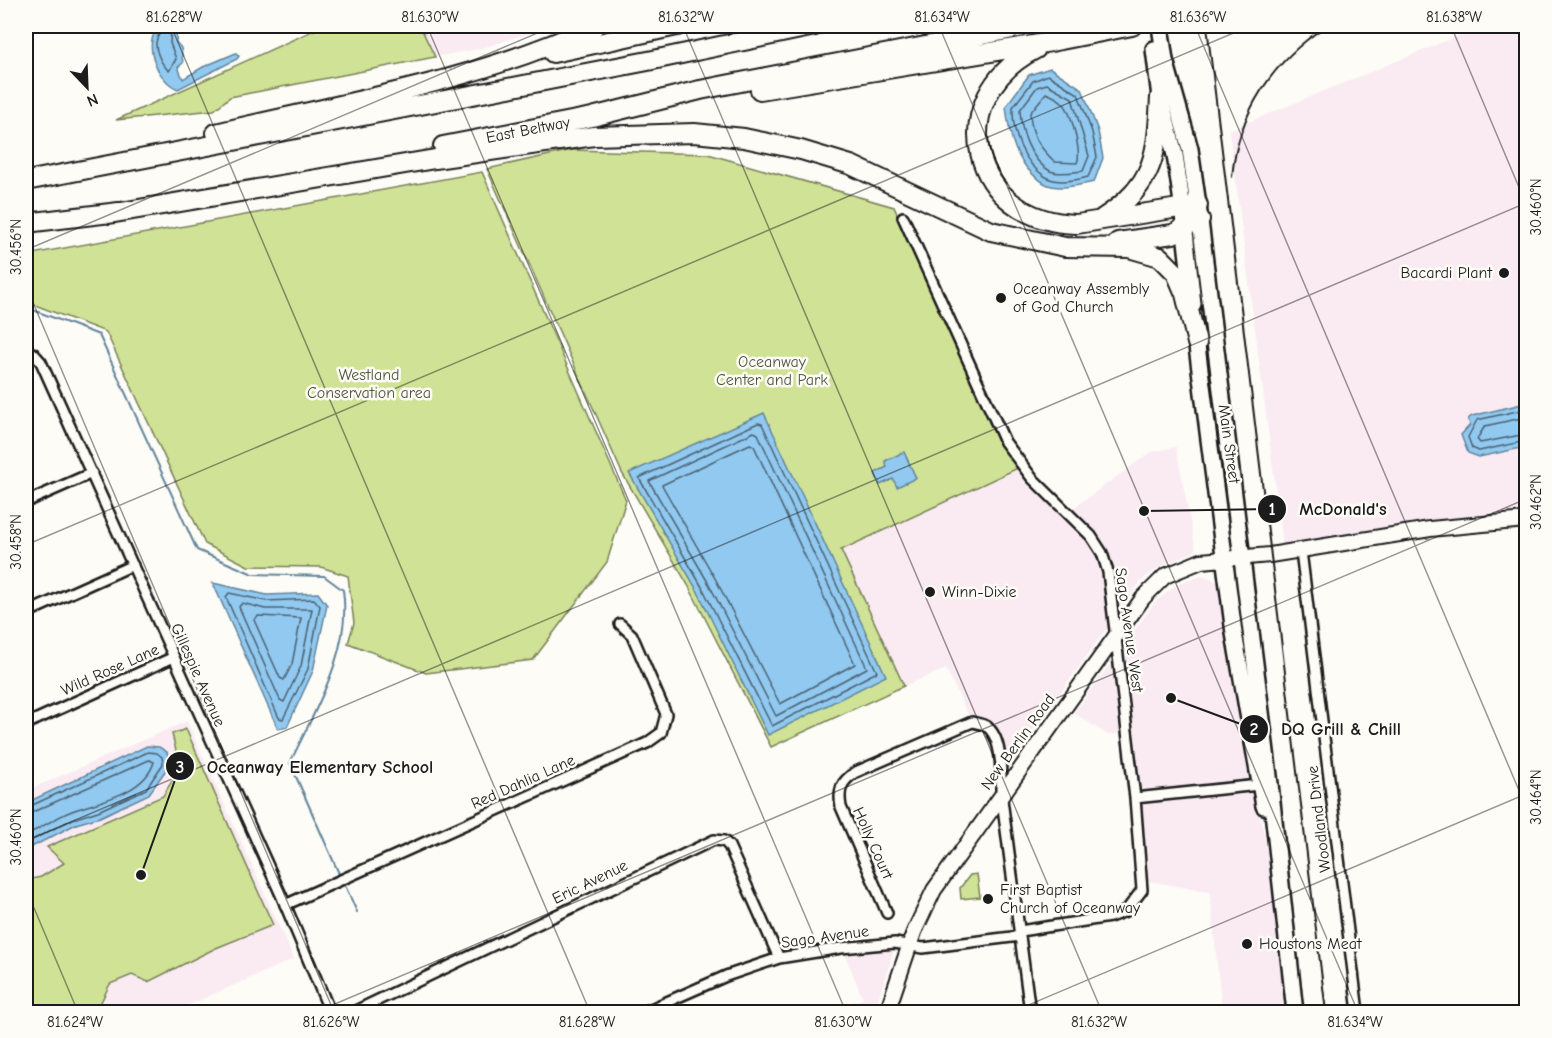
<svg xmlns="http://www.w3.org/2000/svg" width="1552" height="1038" font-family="'Comic Neue',sans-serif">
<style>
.built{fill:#faebf2}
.green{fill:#d0e296;stroke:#767f59;stroke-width:1.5}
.water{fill:#91c9f0;stroke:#62849b;stroke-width:1.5}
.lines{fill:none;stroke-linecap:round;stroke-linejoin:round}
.shore{stroke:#4b6171;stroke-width:1.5}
.stream{stroke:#62849b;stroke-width:2}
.street-casing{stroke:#1c1c1c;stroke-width:14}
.secondary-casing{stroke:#1c1c1c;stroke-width:18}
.primary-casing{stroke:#1c1c1c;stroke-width:20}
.highway-casing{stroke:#1c1c1c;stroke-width:22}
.street{stroke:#fdfcf7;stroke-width:9}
.secondary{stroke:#fdfcf7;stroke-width:14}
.primary{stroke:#fdfcf7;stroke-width:15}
.highway{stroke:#fdfcf7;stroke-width:18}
.rail{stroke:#1c1c1c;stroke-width:2}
.ticks{fill:none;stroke:#1c1c1c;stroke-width:1.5;stroke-opacity:0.45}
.poi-dot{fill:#1c1c1c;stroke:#fdfcf7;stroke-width:2}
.labels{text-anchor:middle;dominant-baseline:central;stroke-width:5;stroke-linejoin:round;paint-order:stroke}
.street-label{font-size:16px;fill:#1c1c1c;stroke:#fdfcf7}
.poi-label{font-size:16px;fill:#1c1c1c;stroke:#fdfcf7;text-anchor:start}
.park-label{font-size:16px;fill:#525741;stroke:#fdfcf7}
.leader{fill:none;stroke:#1c1c1c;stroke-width:2}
.callout-dot{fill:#1c1c1c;stroke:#fdfcf7;stroke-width:2}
.mark-label{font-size:18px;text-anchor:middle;font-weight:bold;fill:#fff}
.callout-label{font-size:18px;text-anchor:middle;font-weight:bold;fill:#1c1c1c;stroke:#fdfcf7;stroke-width:5;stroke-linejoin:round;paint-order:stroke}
.neatline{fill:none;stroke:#1c1c1c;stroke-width:2}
.ticks-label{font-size:15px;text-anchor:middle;fill:#1c1c1c}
</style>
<rect width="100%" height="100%" fill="#fdfcf7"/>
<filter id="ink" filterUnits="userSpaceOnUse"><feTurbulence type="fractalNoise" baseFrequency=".0167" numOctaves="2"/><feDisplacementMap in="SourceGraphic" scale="12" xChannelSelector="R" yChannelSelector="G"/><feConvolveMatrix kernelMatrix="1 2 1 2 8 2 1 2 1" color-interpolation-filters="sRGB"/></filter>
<g filter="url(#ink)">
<!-- built -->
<path class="built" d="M420,26H552L482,48L435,57Z
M1482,26H1526V513L1407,526L1283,545L1229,130Z
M1176,447L1196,551L1161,566L1141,581L1013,758L1004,753L997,732L986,723L969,717L946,669L904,686L840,550L1018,468L1062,516L1151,452Z
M1201,576L1211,578L1221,585L1239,701L1273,884L1288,1012H1222L1210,892L1148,881L1132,732L1108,735L1074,713L1155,602L1176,585Z
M187,721L294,959L173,1012H26V791Z
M895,947L874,1012H814L863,999L844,952Z"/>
<!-- green -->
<path class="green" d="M323,26H420L435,57L230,97L214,110L116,120Z
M572,150L708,154L894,207L1004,450L1018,468L841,550L904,686L771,747L688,585L622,473L487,169Z
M482,172L626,500L607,562L533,660L426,673L348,643L354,623L348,576L321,567L248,566L205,544L106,332L27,302L26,255Z
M186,729L273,925L216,948L148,982L132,975L110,984L96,1012H26V880L41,877L64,863L47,847L163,796L180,767L172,734Z
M977,874L980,897L961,899L960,888L970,875Z"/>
<!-- water -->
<path class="water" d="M160,26H177L176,42L181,48L183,63L178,67L183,79L203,67L236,53L239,56L237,59L178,89C156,80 141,42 160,26Z
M1050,68L1082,89L1098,131L1103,158L1094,182C1080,185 1057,191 1044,183C1016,166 1009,136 1006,106L1029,75Z
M1526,403V447L1479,457L1468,453L1461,435L1470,425L1468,419L1472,416Z
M764,413L886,676L768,735L697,590L629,473Z
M904,452L916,478L897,487L893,479L880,485L875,473L887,467L885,461Z
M213,583L267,595L318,593L327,605L313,671L287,727L278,729Z
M147,746L159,747L167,752L170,764L149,794L100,817L76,824L26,850V803Z"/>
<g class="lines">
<!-- shore -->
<path class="shore" d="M163,26C162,32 158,34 157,39C153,49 162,65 169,71L176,59L170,43L171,26
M1048,75L1078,94L1092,132L1097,157L1088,177C1077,180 1057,184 1046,177C1023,163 1012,133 1013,107L1033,81Z
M1047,84L1072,98L1089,156L1083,171C1074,172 1059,175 1050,171C1029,159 1021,131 1020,110L1037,87Z
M1046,93C1051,95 1059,99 1063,103C1071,111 1082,153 1077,163L1055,162C1039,147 1031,135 1030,113Z
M1526,409L1477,420L1468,437L1472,448L1479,451L1526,441
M1526,417L1485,426L1477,439L1480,443L1526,434
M758,423L762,424L877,672L772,726L702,587L639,478Z
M754,432L758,434L867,668L776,716L709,584L649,481Z
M750,444L754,446L855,664L780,704L716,580L662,485Z
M229,593L266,601L314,599L320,606L308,669L283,719L279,718L226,597Z
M242,603L265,609H312L301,666L284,702L280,700L239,607Z
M258,616L301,618L292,664L284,680L280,678L254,620Z
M26,808L148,752L157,753L162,757L163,764L146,789L98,811L73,819L26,843
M26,815L149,760L154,762C145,793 100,801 72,811C56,817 41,828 26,835"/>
<!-- stream -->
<path class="stream" d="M33,310L99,335L197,550L253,574L324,576L343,590C352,650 315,710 290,763L340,876
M343,881L357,912"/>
<defs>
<path id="street" d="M903,217L1005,442L1032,478L1091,536L1102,553L1108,572L1135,798L1142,890L1126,911L1110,917L1020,931
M33,353L41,362L282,897L330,1012
M26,502L92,473
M1301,551L1358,1012
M26,613L133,565
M26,724L174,657
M1135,798L1259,785
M285,905L647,743L661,733L666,714L632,635L620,624
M887,913L841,807C838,790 841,781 856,772L972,722C976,723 982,724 986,726C1003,737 1001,775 1001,792L1030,1012
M353,1012L714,840L724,841L729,846L779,958
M644,1012L726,976L779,958L841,948L895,943L923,948L1020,936"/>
<path id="secondary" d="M887,1012L914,932L934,890L1143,598L1165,576L1201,561L1270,555L1430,529L1526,520"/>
<path id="primary" d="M1160,26L1165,60L1190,149L1198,205L1270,784L1295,1012
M1154,49L1160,97L1175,155L1181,196L1193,304
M1195,331L1234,633L1264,806"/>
<path id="highway" d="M1036,49C940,98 970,222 1077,224L1198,205
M553,53L677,26
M760,90L1051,42L1132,26
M216,133C343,103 477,81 595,26
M443,146L592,117L700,90L1028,26
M26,181L653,60L815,26
M109,214L435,159L594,136L694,133L744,138L801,150L851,165L991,231L1065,247L1129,248L1160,257L1176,273L1185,294L1197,343
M1103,218C1155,184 1157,155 1160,97
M26,223L119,212
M1118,242L1173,234L1200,219"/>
</defs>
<!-- street casing -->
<use href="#street" class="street-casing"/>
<!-- secondary casing -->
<use href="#secondary" class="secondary-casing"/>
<!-- primary casing -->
<use href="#primary" class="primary-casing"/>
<!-- highway casing -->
<use href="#highway" class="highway-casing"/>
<!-- street -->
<use href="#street" class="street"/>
<!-- secondary -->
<use href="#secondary" class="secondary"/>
<!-- primary -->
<use href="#primary" class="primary"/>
<!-- highway -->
<use href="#highway" class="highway"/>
<!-- rail -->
<path class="rail" d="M1207,26L1326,1012
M1232,177C1238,112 1273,61 1326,26"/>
</g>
</g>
<!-- ticks -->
<path class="ticks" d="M171,26L590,1012M427,26L846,1012M683,26L1102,1012M939,26L1358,1012M1195,26L1526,807M1451,26L1526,204M26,250L554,26M26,286L334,1012M26,545L1250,26M26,841L1526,203M26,889L78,1012M316,1012L1526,499M1012,1012L1526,794"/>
<!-- markers -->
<g class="poi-dot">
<circle cx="1504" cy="273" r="6"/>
<circle cx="1001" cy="298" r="6"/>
<circle cx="930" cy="592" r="6"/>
<circle cx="988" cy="899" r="6"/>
<circle cx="1247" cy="944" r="6"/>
</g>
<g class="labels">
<!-- street labels -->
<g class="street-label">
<text transform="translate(528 130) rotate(-11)">East Beltway</text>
<text transform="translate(1229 444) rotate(82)">Main Street</text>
<text transform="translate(1129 630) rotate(82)">Sago Avenue West</text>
<text transform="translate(110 670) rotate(-24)">Wild Rose Lane</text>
<text transform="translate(198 675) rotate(66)">Gillespie Avenue</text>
<text transform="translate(1018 742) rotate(-54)">New Berlin Road</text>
<text transform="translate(523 782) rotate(-24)">Red Dahlia Lane</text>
<text transform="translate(1319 819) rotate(-97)">Woodland Drive</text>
<text transform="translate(873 843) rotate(66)">Holly Court</text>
<text transform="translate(590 882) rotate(-26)">Eric Avenue</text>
<text transform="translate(825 937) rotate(-8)">Sago Avenue</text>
</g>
<!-- poi labels -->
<g class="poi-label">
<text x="1492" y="273" text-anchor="end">Bacardi Plant</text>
<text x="1013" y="289">Oceanway Assembly<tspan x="1013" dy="18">of God Church</tspan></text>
<text x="942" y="592">Winn-Dixie</text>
<text x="1000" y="890">First Baptist<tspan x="1000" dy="18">Church of Oceanway</tspan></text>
<text x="1259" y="944">Houstons Meat</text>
</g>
<!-- park labels -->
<g class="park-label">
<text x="772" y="362">Oceanway<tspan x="772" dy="18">Center and Park</tspan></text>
<text x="369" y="375">Westland<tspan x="369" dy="18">Conservation area</tspan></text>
</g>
</g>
<!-- callouts -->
<path class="leader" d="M1144 511L1272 509M1171 698L1254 729M141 875L180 766"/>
<g class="callout-dot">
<circle cx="1144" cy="511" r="6"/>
<circle cx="1171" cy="698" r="6"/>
<circle cx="141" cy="875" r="6"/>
<circle cx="1272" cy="509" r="15"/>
<circle cx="1254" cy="729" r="15"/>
<circle cx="180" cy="766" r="15"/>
</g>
<g class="mark-label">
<text x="1272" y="515">1</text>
<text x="1254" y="735">2</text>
<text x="180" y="773">3</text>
</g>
<g class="callout-label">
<text x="1343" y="515">McDonald's</text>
<text x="1341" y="735">DQ Grill &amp; Chill</text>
<text x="320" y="773">Oceanway Elementary School</text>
</g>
<!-- margin -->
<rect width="1552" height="1038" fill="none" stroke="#fdfcf7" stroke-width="66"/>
<!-- north arrow -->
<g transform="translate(87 87) rotate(157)" stroke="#fdfcf7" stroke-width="4.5" paint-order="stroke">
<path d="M0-4.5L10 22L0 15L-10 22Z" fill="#1c1c1c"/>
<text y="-9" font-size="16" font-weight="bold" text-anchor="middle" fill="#1c1c1c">N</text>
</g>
<rect x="33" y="33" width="1486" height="972" class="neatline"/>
<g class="ticks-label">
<text x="174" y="22">81.628°W</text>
<text x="430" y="22">81.630°W</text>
<text x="686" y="22">81.632°W</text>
<text x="942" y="22">81.634°W</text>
<text x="1198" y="22">81.636°W</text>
<text x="1454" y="22">81.638°W</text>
<text transform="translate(1536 207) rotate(-90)" y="5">30.460°N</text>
<text transform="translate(16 247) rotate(-90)" y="5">30.456°N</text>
<text transform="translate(1536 502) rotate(-90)" y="5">30.462°N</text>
<text transform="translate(16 542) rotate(-90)" y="5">30.458°N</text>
<text transform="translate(1536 797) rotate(-90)" y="5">30.464°N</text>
<text transform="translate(16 837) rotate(-90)" y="5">30.460°N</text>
<text x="75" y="1027">81.624°W</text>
<text x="331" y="1027">81.626°W</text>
<text x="587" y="1027">81.628°W</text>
<text x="843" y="1027">81.630°W</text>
<text x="1099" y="1027">81.632°W</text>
<text x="1355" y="1027">81.634°W</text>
</g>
</svg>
